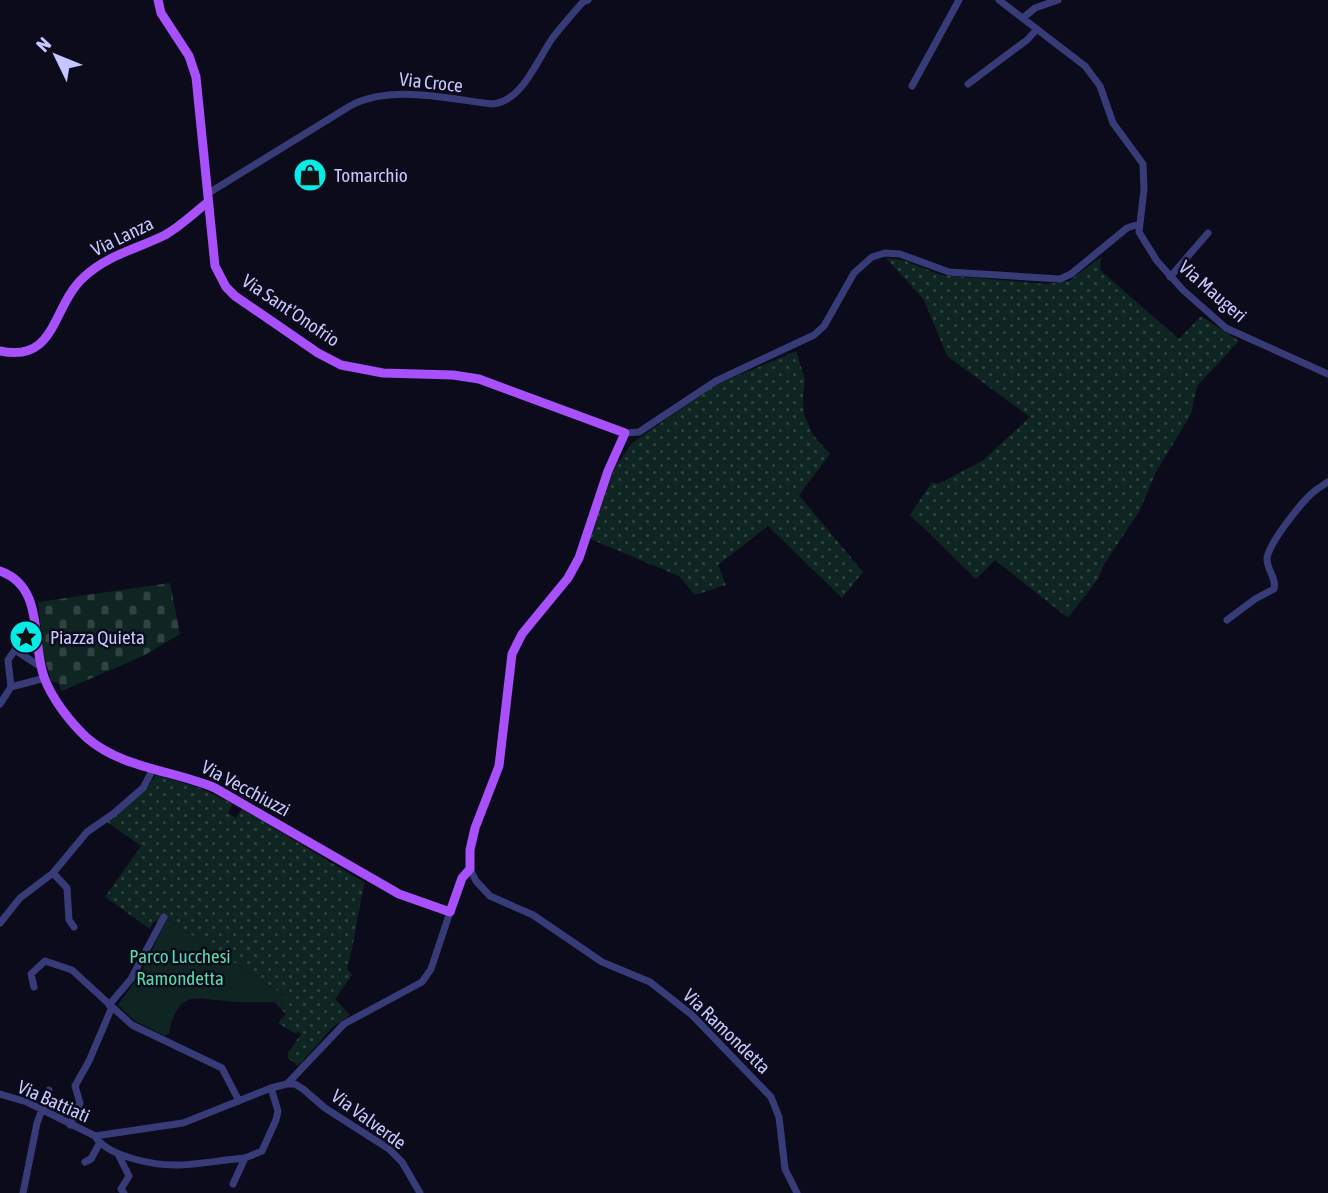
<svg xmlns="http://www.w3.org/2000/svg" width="1328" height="1193" font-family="'Asap Condensed',sans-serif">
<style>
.grass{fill:url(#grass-dots)}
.cemetery{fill:url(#cemetery-stones)}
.park{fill:#0e2521}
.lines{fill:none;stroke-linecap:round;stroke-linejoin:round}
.minor{stroke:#373c79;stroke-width:7}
.major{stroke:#a750fb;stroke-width:9}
.labels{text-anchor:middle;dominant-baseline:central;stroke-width:5;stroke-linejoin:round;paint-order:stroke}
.street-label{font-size:19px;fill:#c6c7fe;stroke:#0c0b1b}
.poi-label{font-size:19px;fill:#c6c7fe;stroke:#0c0b1b;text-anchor:start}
.park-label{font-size:19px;fill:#55dba9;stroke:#0c0b1b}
</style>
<defs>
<pattern id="grass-dots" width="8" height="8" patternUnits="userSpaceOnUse" patternTransform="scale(1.75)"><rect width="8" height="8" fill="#0e2521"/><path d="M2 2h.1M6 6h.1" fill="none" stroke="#304342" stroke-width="1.8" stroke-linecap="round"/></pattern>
<pattern id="cemetery-stones" width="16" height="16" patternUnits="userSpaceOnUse" patternTransform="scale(1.75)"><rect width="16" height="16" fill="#0e2521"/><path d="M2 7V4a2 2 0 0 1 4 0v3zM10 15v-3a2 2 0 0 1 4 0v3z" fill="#304342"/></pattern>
</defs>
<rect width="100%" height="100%" fill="#0c0b1b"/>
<!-- grass -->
<path class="grass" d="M1101,257L1100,270L1179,339L1201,316L1239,341L1197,386L1191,414L1156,472L1140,510L1103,566L1098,579L1068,618L995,560L976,579L910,515L932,482L938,484L982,461L1030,417L947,356L924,300L886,258L903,260L941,275L1046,284L1069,281Z
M796,351L805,379L803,396L804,415L813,435L830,454L799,495L863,572L842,598L768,526L718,565L726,585L695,595L679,576L590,539L615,467L632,443L716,385Z
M156,775L200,788L233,804L228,813L236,818L242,809L365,883C357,911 356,940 347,968L352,975L335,999L350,1015L333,1027L298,1066L288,1058V1053L301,1034L298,1032L296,1034L278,1023L286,1014L280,1008L285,996L167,919L153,922L150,929L105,897L141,846L107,822L147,788Z"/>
<!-- cemetery -->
<path class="cemetery" d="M170,583L180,634L143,656L62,691L58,683L51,681L43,652L38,602Z"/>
<!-- park -->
<path class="park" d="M167,919L285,996L280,1008L274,1002C261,1002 248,1003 235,1002C198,1000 179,986 169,1033L165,1036L135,1021L118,1005L140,974Z"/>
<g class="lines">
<!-- minor -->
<path class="minor" d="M999,0L1085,66L1100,86L1113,123L1143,164L1144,189L1139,232L1157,261L1183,290L1226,328L1328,374
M1023,18L1035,8L1058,0
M968,84L1027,40L1037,29
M912,86L959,0
M207,194L350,106C391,84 448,99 492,104C523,102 538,57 554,36C563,25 573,13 583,2L588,0
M1170,277L1208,233
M625,433L639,432L716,381L814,335L824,326L854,273L872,257L885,253L900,254L949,272L1060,279L1071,274L1127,228L1139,224
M1227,620L1255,599L1274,589C1277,578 1266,569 1267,558C1270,542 1298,507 1310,495C1315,490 1322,486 1328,482
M15,650L41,667
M11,687L8,660L35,621
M11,687L45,678
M0,704L11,687
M470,869L476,881L490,896L533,915L602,962L650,982L692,1015L771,1097L779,1117L785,1169L797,1193
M53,873L67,888L69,920L74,927
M0,923L20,898L53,873L87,832L113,814L143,788L153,769
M34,987L31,974L45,961L72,970L132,1025L222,1068L239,1101
M109,1005L131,979L164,917
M287,1084H295L303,1089L325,1108L389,1149L402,1162L420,1193
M0,1094L27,1102L95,1136L183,1123L271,1088L287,1084L344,1024L422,982L431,969L450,912
M70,1125L80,1103L75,1086L89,1061L112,1007
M95,1136C107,1157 157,1166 180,1165C201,1164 223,1160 245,1158
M118,1154L129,1176L121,1189L124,1193
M85,1162L91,1159L99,1144
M233,1184L245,1158L262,1151L276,1120L278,1111L271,1088
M23,1193L37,1123L49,1090"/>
<!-- major -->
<path class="major" d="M0,351C57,363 51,307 84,277C107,255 137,249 165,235C181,226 194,213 208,202
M0,571C45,587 31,641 44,677C52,699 70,722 87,738C123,769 173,770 215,788L399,894L450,912L462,878L470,869V850L475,828L499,766L512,654L522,634L568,578L579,558L608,471L625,433L479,379L453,375L383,373L341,365L318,353L235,296L226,287L215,266L196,77L189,56L161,13L158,0"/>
</g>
<!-- icons -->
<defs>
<symbol id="shop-disc" viewBox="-11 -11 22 22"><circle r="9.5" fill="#05ebe6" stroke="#0c0b1b"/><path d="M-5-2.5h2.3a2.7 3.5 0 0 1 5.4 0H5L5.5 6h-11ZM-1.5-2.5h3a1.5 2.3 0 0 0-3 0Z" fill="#111"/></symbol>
<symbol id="sight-disc" viewBox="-11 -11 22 22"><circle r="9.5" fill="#05ebe6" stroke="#0c0b1b"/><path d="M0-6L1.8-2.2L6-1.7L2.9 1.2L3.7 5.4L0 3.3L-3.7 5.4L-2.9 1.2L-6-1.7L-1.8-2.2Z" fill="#111"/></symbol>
</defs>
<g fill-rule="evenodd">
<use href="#shop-disc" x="291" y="156" width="38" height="38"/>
<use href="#sight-disc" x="7" y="618" width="38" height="38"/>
</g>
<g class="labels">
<!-- street labels -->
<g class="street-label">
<text transform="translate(431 82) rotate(6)">Via Croce</text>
<text transform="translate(122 236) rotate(-26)">Via Lanza</text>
<text transform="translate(1213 291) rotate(41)">Via Maugeri</text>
<text transform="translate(291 310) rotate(34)">Via Sant'Onofrio</text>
<text transform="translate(246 788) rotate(28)">Via Vecchiuzzi</text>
<text transform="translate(727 1031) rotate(44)">Via Ramondetta</text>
<text transform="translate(54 1101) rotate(24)">Via Battiati</text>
<text transform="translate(369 1119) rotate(36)">Via Valverde</text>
</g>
<!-- poi labels -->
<g class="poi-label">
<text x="334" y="175">Tomarchio</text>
<text x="50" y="637">Piazza Quieta</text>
</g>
<!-- park labels -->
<g class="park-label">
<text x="180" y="956">Parco Lucchesi<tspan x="180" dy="22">Ramondetta</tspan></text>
</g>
</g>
<!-- north arrow -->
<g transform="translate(56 56) rotate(313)" stroke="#0c0b1b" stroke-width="5" paint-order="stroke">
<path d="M0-5L12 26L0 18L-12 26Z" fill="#c6c7fe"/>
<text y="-10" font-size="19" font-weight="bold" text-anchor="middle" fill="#c6c7fe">N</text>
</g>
</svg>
